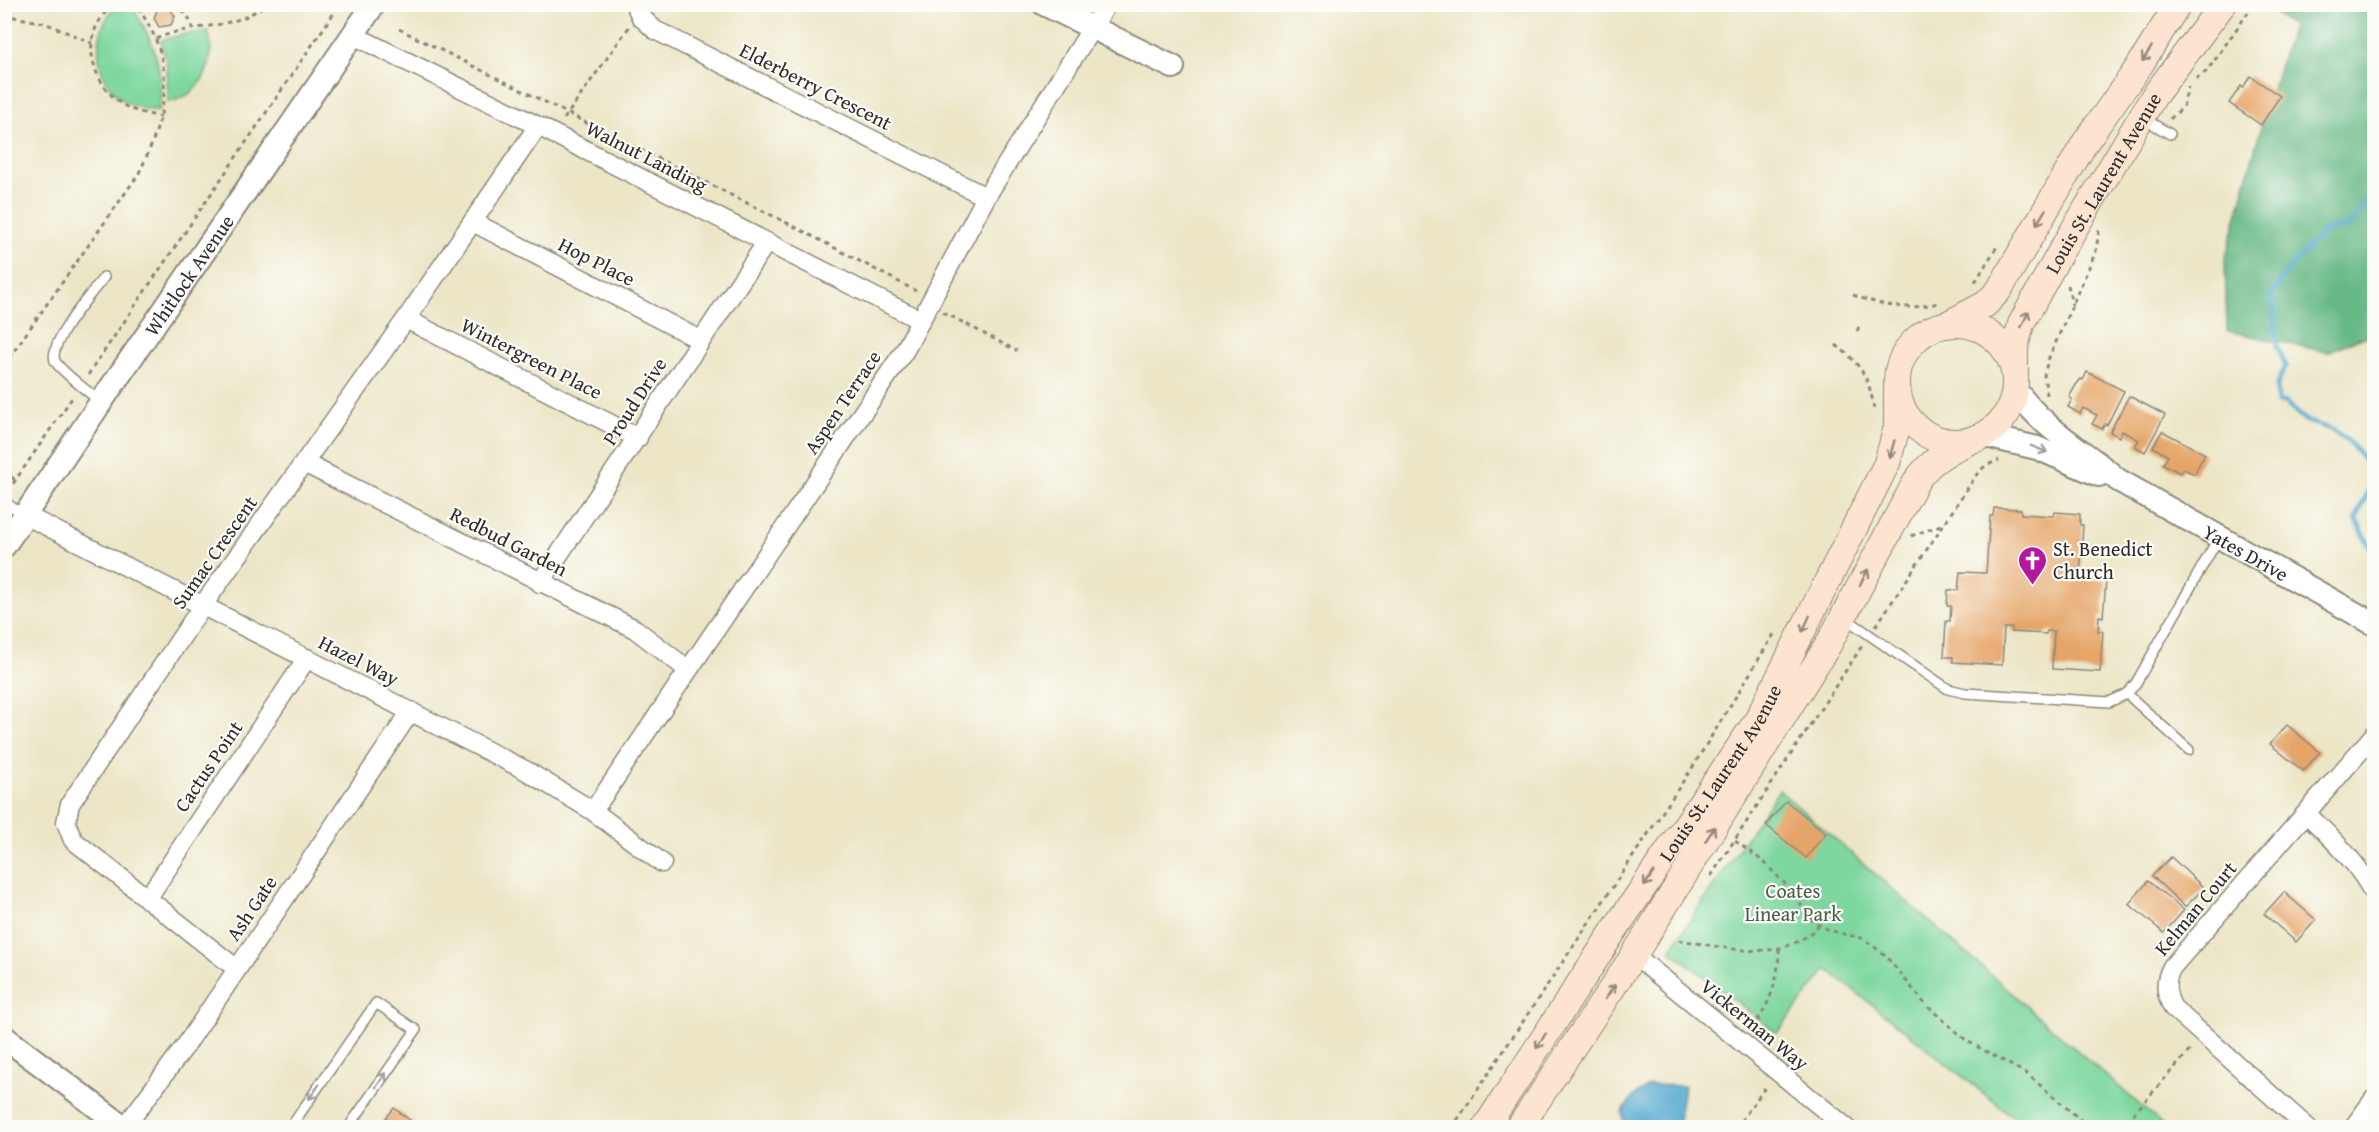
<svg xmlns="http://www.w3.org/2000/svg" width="2379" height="1132" font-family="'Gentium Book Plus',serif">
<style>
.green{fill:#7dd79e;stroke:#548164;stroke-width:1.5}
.forest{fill:#66b885;stroke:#487258;stroke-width:1.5}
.water{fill:#55a9d0;stroke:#406a7e;stroke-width:1.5}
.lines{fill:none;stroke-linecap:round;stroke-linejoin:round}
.stream{stroke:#55a9d0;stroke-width:5}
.building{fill:#e5a467}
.service-casing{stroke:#8c8879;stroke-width:12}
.minor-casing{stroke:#8c8879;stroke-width:21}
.tertiary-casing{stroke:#8c8879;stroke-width:26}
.secondary-casing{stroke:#8c8879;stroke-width:28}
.path{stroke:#8c8879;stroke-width:3;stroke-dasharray:4.5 4.5;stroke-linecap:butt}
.service{stroke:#fff;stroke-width:9}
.minor{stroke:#fff;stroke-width:18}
.tertiary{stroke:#fff;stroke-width:22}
.secondary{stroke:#fde4d1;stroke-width:26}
.oneway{stroke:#94887e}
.oneway2{stroke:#a0a0a0}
.labels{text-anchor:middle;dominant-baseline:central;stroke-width:4.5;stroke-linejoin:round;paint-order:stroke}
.street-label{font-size:20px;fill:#2b2b2b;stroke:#fdfcf7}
.poi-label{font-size:20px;fill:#2b2b2b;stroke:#fdfcf7;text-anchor:start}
.park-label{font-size:20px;fill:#445f4e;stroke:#fdfcf7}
</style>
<rect width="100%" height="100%" fill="#fdfcf7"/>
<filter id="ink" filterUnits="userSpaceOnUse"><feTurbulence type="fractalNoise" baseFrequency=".0167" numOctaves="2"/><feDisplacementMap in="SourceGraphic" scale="12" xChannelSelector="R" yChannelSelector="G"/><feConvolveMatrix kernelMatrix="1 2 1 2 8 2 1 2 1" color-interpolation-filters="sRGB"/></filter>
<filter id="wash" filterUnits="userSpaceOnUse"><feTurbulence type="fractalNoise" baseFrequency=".008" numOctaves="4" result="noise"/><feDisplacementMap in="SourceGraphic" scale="24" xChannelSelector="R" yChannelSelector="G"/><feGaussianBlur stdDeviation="1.35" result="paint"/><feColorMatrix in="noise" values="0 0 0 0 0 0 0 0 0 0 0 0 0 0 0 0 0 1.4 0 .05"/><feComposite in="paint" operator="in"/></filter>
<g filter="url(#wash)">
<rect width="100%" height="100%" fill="#ece6c7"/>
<!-- green -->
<path class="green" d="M117,4L130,5C153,36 165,71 159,110C101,112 80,44 117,4Z
M208,31C217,62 202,96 168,102L167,66L161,40L185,34Z
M1779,790L2165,1127H2026L1827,969L1777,1033L1670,950Z"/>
<!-- forest -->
<path class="forest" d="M2265,5H2374V336L2359,338L2328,352L2227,331L2225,260L2261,127L2292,26Z"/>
<!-- water -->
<path class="water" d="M1650,1085L1684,1086L1678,1127H1621L1624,1123L1622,1112L1634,1096Z"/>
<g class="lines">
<!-- stream -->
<path class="stream" d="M2374,193L2349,227L2329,229L2319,236L2289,269L2272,294L2277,347L2286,366L2277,384L2278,402H2285L2306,421L2333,430L2348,441L2374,471
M2370,547L2356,519L2374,478"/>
</g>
<g id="blocks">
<!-- building -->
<path class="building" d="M169,7L175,16L171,25L159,27L154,18L158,8Z
M2250,76L2280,96L2261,125L2229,103L2241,86L2243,88Z
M2087,372L2124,391L2107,425L2105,424L2102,429L2092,424L2097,415L2083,408L2080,414L2068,407L2072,399L2069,397L2076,385L2081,379L2083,380Z
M2129,396L2165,415L2145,452L2135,446L2139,440L2122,431L2119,437L2110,432Z
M2162,431L2205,454L2194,474L2184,469L2180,473L2163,464L2168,456L2153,447Z
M1994,508L2021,509V514L2054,516L2055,512L2080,514V525H2083L2080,578L2106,580L2103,617L2099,616L2098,631H2103L2100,672L2052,669L2054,631H2047L2046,634L2012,632V628H2004L2002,665L1953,662V657H1944L1946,621H1950L1951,606H1947L1948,590H1958L1960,572L1986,573L1990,516H1993Z
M2287,725L2320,752L2303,771L2270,744Z
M1786,801L1826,833L1806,858L1766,825Z
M2171,857L2204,888L2185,907L2152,876Z
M2148,881L2184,910L2164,933L2129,904Z
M2284,892L2316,920L2296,942L2264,914Z
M394,1108L420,1128H378Z"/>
</g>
</g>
<g filter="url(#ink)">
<use href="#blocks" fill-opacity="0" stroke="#8c8879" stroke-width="1.5"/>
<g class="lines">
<defs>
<path id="service" d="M2144,119L2170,134
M101,402C92,395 59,369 55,361C48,342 92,293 104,277
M4,502L25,515
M1845,618L1948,689L1965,693L2109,702L2127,694L2136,683L2219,537
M2127,694L2189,750
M290,1128L376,1003L416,1030L348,1128"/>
<path id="minor" d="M635,4L641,17L655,30L986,197
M353,35L538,126L920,320
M473,222L700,340
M406,319L638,438
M304,463L635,629L687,669
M25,515L525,770L593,811L662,863
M540,583L766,243
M593,811L905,350L986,197L1107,4
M2306,813C2331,838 2358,862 2374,894
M147,899L307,658
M1634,955L1847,1128
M237,969L73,840L66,822L70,804L203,605L406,319L538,126
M125,1127L186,1045L411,711
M2308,1128L2173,1008C2165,994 2164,981 2172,967L2374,735
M2353,1128L2374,1099"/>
<g id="tertiary">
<path d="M1044,4L1173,67"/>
<path id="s1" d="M2015,389C2044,430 2081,448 2118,480L2374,624"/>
<path d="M1982,435L2037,448L2099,475"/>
<path id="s2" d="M4,546L101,402L374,4"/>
<path d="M4,1037L125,1128"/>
</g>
<g id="secondary">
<circle cx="1956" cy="383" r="59"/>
<path d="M1946,325L1986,304L1999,290L2086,141L2140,65L2178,4"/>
<path id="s3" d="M2015,376V347L2021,324L2061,251L2154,96L2223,4"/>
<path id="s4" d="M1485,1128L1615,929L1757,721L1887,463L1897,427V391"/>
<path d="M1519,1128L1634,955L1828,645L1917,480C1932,458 1953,449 1976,438"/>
</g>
</defs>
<!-- service casing -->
<use href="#service" class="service-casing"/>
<!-- minor casing -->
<use href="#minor" class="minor-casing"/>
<!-- tertiary casing -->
<use href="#tertiary" class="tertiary-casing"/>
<!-- secondary casing -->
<use href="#secondary" class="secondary-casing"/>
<!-- path -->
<path class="path" d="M111,4C105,13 97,22 94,33C85,61 103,95 129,108C139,113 150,114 161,117
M176,4L188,16L193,29
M4,15L45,23L92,43
M399,29L799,229L916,291
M156,39C193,22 232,32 266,4
M2196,79L2207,71L2254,4
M564,119L629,27
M2170,119L2183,107L2188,87
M1975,282L1998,245
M2068,285L2072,305
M1853,295C1882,306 1909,311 1938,303
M943,312L1017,351
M1857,331L1859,327
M1836,345C1861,364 1870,379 1874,410
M4,365L138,175C168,114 179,62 135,4
M88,375L340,4
M2047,395L2044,375L2048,360L2096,251L2099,230
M4,471L15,480
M8,491L74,395
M1911,536L1944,524
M1876,626L1977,474L1985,466L1999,460
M1735,841L1764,862L1788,887L1812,920L1822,927L1839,933L1862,938L1884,954L1926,1005L1967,1041L2027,1074L2090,1128
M1711,876L1862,646
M1679,940C1727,947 1782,966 1819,925
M1752,1028C1770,1006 1779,978 1779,949
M1452,1128L1692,768L1776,631
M1736,1128L1767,1085
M2121,1128L2191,1049"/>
<!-- service -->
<use href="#service" class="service"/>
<!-- minor -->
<use href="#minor" class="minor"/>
<!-- tertiary -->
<use href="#tertiary" class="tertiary"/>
<!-- secondary -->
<use href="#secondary" class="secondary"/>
</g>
<!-- one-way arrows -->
<defs><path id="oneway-shaft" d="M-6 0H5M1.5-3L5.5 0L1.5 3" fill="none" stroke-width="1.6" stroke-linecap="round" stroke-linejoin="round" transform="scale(1.5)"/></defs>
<g class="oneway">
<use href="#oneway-shaft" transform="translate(2147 54) rotate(122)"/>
<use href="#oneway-shaft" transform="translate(2041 217) rotate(121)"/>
<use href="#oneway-shaft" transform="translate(2025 319) rotate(-65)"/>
<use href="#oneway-shaft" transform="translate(1892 449) rotate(106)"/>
<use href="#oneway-shaft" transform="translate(1864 577) rotate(-62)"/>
<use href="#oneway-shaft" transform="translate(1806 624) rotate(115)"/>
<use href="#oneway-shaft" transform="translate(1710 834) rotate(-58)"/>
<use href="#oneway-shaft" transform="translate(1649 879) rotate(124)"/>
<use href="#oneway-shaft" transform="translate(1610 992) rotate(-56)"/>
<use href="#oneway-shaft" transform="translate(1541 1041) rotate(123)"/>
</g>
<g class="oneway2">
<use href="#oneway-shaft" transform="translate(2039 449) rotate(22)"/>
<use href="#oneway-shaft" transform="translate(381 1080) rotate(-55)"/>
<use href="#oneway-shaft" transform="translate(314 1092) rotate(125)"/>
</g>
</g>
<!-- icons -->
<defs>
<symbol id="church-pin" viewBox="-11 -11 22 30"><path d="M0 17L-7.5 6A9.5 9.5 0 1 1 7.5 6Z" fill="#b5179e" stroke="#fdfcf7"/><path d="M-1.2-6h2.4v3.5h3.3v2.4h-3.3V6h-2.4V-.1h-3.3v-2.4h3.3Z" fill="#fff"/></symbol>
</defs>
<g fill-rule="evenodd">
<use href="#church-pin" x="2016" y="544" width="33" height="45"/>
</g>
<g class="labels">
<!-- street labels -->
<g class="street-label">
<text transform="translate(816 86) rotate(27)">Elderberry Crescent</text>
<text transform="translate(647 156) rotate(27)">Walnut Landing</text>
<text stroke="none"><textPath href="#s3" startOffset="216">Louis St. Laurent Avenue</textPath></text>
<text transform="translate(597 261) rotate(27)">Hop Place</text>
<text stroke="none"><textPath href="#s2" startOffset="328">Whitlock Avenue</textPath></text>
<text transform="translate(532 358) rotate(27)">Wintergreen Place</text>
<text transform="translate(634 401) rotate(-57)">Proud Drive</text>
<text transform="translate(842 402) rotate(-56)">Aspen Terrace</text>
<text transform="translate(509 541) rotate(27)">Redbud Garden</text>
<text transform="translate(214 552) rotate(-55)">Sumac Crescent</text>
<text stroke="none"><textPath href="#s1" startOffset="285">Yates Drive</textPath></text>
<text transform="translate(359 660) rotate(27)">Hazel Way</text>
<text transform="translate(208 766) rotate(-56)">Cactus Point</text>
<text stroke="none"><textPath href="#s4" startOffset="426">Louis St. Laurent Avenue</textPath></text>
<text transform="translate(251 908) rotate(-56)">Ash Gate</text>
<text transform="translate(2195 908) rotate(-50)">Kelman Court</text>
<text transform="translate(1755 1024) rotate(39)">Vickerman Way</text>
</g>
<!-- poi labels -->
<g class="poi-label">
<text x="2053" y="548">St. Benedict<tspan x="2053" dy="23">Church</tspan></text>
</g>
<!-- park labels -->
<g class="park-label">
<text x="1793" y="890">Coates<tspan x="1793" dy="23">Linear Park</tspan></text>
</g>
</g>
<!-- margin -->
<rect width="2379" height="1132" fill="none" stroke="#fdfcf7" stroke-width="24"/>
</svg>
